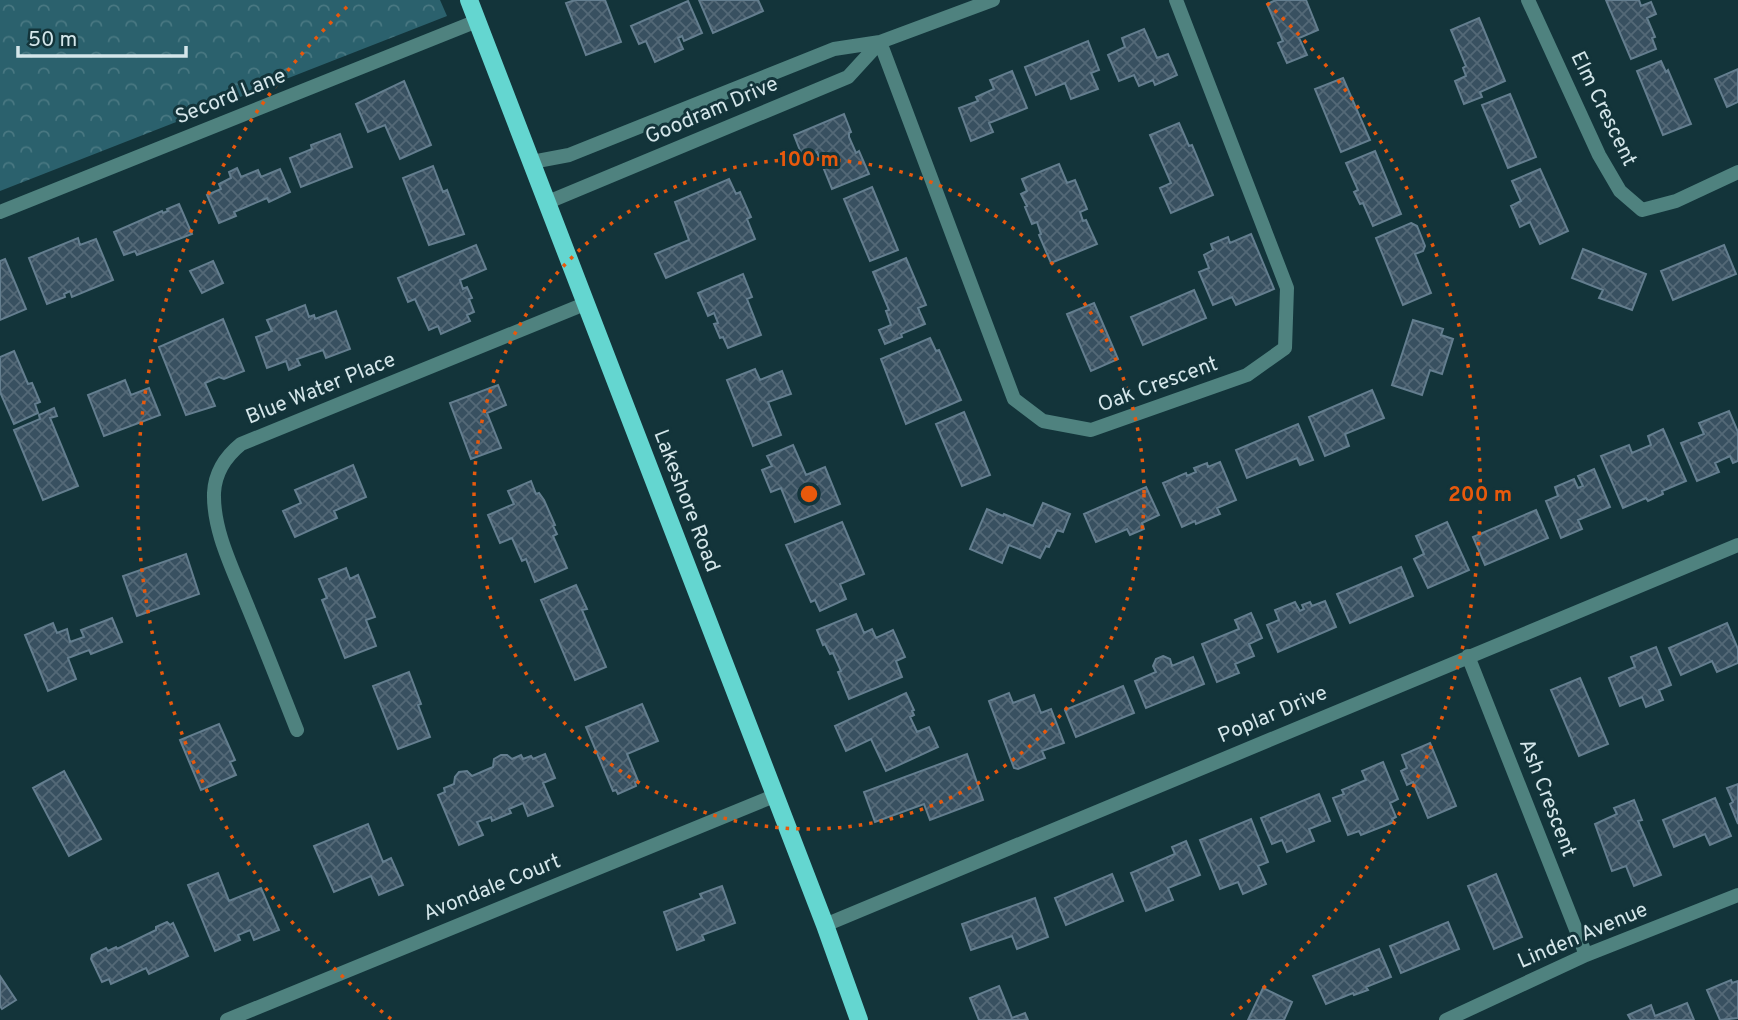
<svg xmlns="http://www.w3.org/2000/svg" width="1738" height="1020" font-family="Overpass,sans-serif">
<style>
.park{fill:url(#park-crowns)}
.building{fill:url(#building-cross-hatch);stroke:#647e8f;stroke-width:2}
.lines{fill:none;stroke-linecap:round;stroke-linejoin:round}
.minor{stroke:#4f827f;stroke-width:14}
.primary{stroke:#64d6d0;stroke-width:18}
.ring{fill:none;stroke:#e8590c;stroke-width:3.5;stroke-dasharray:3.5 7}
.labels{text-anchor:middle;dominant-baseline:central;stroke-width:6;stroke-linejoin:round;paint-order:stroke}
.street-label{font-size:21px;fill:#d4e6ea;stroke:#13343a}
.centre{fill:#e8590c;stroke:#13343a;stroke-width:3.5}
.ring-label{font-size:21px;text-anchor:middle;font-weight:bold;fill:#e8590c;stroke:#13343a;stroke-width:6;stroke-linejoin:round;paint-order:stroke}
</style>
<defs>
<pattern id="park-crowns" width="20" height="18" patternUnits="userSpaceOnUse" patternTransform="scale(1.75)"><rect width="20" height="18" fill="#2b616d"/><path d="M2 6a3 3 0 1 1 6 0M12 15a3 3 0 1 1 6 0" fill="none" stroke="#497882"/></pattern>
<pattern id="building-cross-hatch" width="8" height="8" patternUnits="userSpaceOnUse" patternTransform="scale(1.75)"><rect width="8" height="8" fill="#385060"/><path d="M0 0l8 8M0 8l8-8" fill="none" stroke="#546977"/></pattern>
</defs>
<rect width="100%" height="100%" fill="#13343a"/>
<!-- park -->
<path class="park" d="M0,0H440L447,16L0,191Z"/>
<!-- building -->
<path class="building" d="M575,0H605L621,42L586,55L566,3Z
M699,0H758L763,11L713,33Z
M1276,0H1306L1318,30L1299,38L1307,55L1287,63L1278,43L1283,41L1267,4Z
M1606,0H1639L1641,6L1651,2L1656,14L1647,18L1655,37L1652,38L1656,49L1631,59Z
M688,1L702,33L684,41L682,36L678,38L683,49L655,62L646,41L639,44L631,26Z
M1479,18L1505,81L1480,92L1482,97L1464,104L1455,81L1466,76L1463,68L1466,66L1451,30Z
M1144,29L1157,58L1168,54L1177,75L1155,85L1153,80L1139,86L1134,75L1119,81L1108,55L1125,47L1122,38Z
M1088,41L1099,70L1091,73L1098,89L1071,99L1065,83L1036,95L1025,67Z
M1661,61L1666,72L1668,70L1691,124L1663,135L1637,71Z
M1738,69V102L1727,107L1715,79Z
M1012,71L1027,108L989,123L993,132L971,141L959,108L978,101L976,97L994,89L990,80Z
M1343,78L1370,140L1341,152L1315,89Z
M404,81L431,145L400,159L385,125L368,132L356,104Z
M1510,94L1536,157L1508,168L1482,105Z
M844,114L851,132L849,133V137L856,153L859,151L869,174L832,189L817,152L803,158L794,135Z
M1179,123L1189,146L1192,145L1213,195L1171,213L1160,188L1171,183L1150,135Z
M340,134L352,167L301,187L290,158L312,149L311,145Z
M1375,151L1401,214L1373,226L1363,203L1360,204L1354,192L1358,190L1346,163Z
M1059,164L1067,183L1075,180L1087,209L1080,212L1083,221L1086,220L1097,244L1051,263L1039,235L1041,234L1037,222L1032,224L1025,207L1027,206L1021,194L1027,191L1022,179Z
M433,166L443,192L447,190L464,234L429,245L403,178Z
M237,168L241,177L258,170L261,177L280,169L290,192L269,202L267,198L234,212L236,216L219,223L207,195L221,189L219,184L231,178L229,172Z
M1540,169L1568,231L1540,244L1530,222L1520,227L1511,206L1521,201L1512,181Z
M729,179L736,194L740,192L751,217L747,219L755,239L666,278L655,254L689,240L675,202Z
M872,187L898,250L870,261L844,199Z
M179,204L192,234L137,255L135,251L124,255L114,232L162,211L163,213L168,211L167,209Z
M1411,223L1417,226L1425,246L1423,251L1415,254L1431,293L1403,305L1376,238Z
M1251,234L1274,289L1236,305L1232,297L1213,305L1199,272L1209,268L1204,255L1213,250L1211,244L1228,237L1230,243Z
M78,238L80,245L96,239L113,280L72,297L70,291L64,294L65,297L47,304L29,258Z
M476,245L486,269L460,280L463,289L467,287L472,298L469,299L474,312L467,315L470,321L441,334L438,326L429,330L415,299L408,302L398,278Z
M1724,245L1736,274L1673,300L1661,271Z
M1583,249L1646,274L1632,310L1599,298L1603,290L1572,278Z
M906,258L926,305L918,308L925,324L901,334L902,337L885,344L879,330L891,325L886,311L889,310L873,272Z
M5,259L26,309L0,320V261Z
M213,261L223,283L202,293L190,271Z
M743,274L752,297L747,299L761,335L728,348L723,337L720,338L714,324L718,323L714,313L708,316L698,293Z
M1194,290L1206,318L1143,345L1131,317Z
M1094,303L1118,359L1091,371L1067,314Z
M305,305L309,317L314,315L315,319L336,311L350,349L326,358L323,350L297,359L300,365L289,370L286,361L267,368L256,337L272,331L267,320Z
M223,319L244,371L224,379L219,377L205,383L215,406L186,415L159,347Z
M1413,320L1443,329L1441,335L1453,339L1442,374L1430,370L1422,395L1392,385Z
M930,338L936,351L939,350L961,400L906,424L881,359Z
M14,351L28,384L32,383L40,402L35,404L38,413L14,424L0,392V357Z
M755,369L760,380L782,371L791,394L768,402L781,435L753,446L727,380Z
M125,380L131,395L149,388L160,415L104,436L88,395Z
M498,385L506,405L487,413L501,448L471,459L450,403Z
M1372,390L1384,418L1345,434L1349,446L1325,456L1309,417Z
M54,408L57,416L50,418L78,486L43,500L14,430L40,419L39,415Z
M1729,411L1738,432V461L1733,463L1730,456L1715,463L1719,472L1697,481L1681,443L1704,434L1699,423Z
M964,412L990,475L962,486L936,424Z
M1298,424L1313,460L1300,465L1297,458L1247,478L1236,450Z
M1663,429L1686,481L1662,491L1663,494L1648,501L1646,498L1623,508L1601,456L1629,445L1632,453L1651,445L1648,436Z
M793,445L806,475L825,467L840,504L795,522L781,488L771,492L762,470L772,466L767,456Z
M1220,462L1236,500L1217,508L1220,514L1196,524L1195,521L1182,527L1163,483L1186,473L1187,476L1196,472L1194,468L1207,463L1208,467Z
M353,465L366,497L334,511L337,518L295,537L283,511L301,503L295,490Z
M1594,469L1610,507L1578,520L1582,529L1561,538L1546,501L1558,496L1555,487L1574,479L1578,488L1583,486L1578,476Z
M531,481L536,494L539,493L544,500L555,525L553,526L557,534L553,536L567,568L535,582L526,559L522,561L512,538L500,543L488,515L514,504L508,491Z
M1146,487L1159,515L1142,523L1144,529L1130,535L1127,529L1096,542L1084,514Z
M1043,503L1070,514L1063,532L1057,530L1049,547L1046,546L1040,558L1009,545L1002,563L970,549L987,509L1003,516L1004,514L1033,526Z
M1536,510L1548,538L1485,565L1473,537Z
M842,522L864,574L840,584L846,599L820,611L815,600L811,602L786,545Z
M1447,522L1469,570L1428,588L1414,559L1424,554L1416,536Z
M186,554L199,594L137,616L123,576Z
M1401,567L1413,596L1350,623L1337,594Z
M346,568L350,579L358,575L375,617L366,620L376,646L345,658L322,600L327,598L319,579Z
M576,585L587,609L582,610L606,667L575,680L541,600Z
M1325,601L1336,627L1278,652L1267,625L1279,620L1275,610L1295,602L1300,611L1304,609L1302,605L1310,602L1312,606Z
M1251,613L1262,638L1249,644L1254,656L1235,664L1239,673L1217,682L1202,644L1239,629L1235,620Z
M856,614L864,633L872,629L876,638L893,630L905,657L896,661L902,677L849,699L838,672L841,671L833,653L830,654L825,644L823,645L817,630Z
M112,618L122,642L91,654L89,650L68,658L76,679L48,691L25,635L53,623L57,633L67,629L70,642L84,637L81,630Z
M1727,623L1738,649V663L1717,672L1712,661L1681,675L1669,648Z
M1656,647L1671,685L1659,690L1663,700L1646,707L1642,697L1620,706L1609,678L1635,667L1631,657Z
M1163,656L1170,659L1172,666L1193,657L1204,684L1146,708L1135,681L1156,672L1153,666L1156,659Z
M409,672L421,704L418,705L430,737L398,749L373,686Z
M1580,678L1608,744L1579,756L1551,690Z
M1123,686L1134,713L1076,737L1065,710Z
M906,693L914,710L912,711L914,715L910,717L917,732L929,727L938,747L886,771L871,739L846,751L835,726Z
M1009,693L1013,703L1034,695L1041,713L1051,709L1064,743L1042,751L1045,758L1018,769L1014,768L989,701Z
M642,704L658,741L627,754L638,781L635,782L636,786L618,794L616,790L613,791L586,727Z
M219,724L235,760L230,762L236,775L201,790L180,740Z
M1430,743L1456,806L1428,818L1413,782L1407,785L1401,771L1407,768L1402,755Z
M545,754L555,778L543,783L553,806L528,816L523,803L509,809L511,813L492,821L491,817L477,822L483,835L459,845L438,795L445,792L444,788L454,784L455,777L459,772L467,771L472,776L493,767L494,759L501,755H507L512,759L521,755L523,759L531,756L533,759Z
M967,754L983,800L930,820L924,804L875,822L864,792Z
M1383,762L1398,799L1390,803L1396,817L1392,819L1394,822L1361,835L1359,831L1348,835L1333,798L1344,794L1342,790L1366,780L1362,771Z
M64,771L101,839L69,856L33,788Z
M1738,784V824L1730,804L1733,802L1727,788Z
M1319,794L1330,821L1309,829L1314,841L1287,852L1282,840L1272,844L1261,818Z
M1715,798L1731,836L1710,845L1705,834L1674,847L1663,820Z
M1634,800L1642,820L1638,821L1661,875L1634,886L1626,866L1612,871L1595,824L1617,814L1614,808Z
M1251,819L1268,862L1258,866L1266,884L1243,894L1238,882L1220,889L1200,840Z
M368,824L383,862L391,858L403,885L379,895L371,876L334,892L314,846Z
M1186,841L1200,875L1168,888L1173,900L1146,911L1131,873L1175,854L1172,847Z
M218,873L229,901L261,888L279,930L254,940L250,930L238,935L240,940L215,951L188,885Z
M1112,874L1123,901L1066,925L1055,898Z
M1496,874L1522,937L1494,949L1468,886Z
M722,886L735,923L702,935L704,940L677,950L664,912L702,898L700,894Z
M1035,898L1048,937L1017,949L1012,936L971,950L962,924Z
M167,922L170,925L173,923L188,956L149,974L146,968L111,984L109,979L102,982L91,959L92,955L106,948L108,951L116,947L117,949L156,930V927Z
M1448,922L1459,949L1401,973L1390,946Z
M1379,949L1391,977L1366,987L1368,990L1354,995L1353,993L1326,1004L1313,976Z
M0,976L16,1000L2,1009L0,1006Z
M1731,980L1732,983L1738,981V1018L1720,1020L1707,990Z
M999,986L1012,1018L1025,1013L1028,1020H979L970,998Z
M1263,988L1292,1002L1284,1020H1248Z
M1687,1003L1694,1020H1631L1628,1015L1651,1005L1655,1016Z"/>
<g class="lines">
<!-- minor -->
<path class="minor" d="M1528,0L1599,155L1620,191L1642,210L1676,201L1738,172
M880,42L1014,399L1043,421L1091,430L1247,375L1285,348L1287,288L1176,0
M532,162L569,155L834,49L880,42L993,0
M548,202L848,77L880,42
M0,212L477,21
M1468,656L1586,955
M297,730C280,687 263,643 245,600C232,567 213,530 214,493C215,472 225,457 241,444L587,303
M825,925L1738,545
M227,1020L774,796
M1446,1020L1586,955L1738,895"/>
<!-- primary -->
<path class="primary" d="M469,0L825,925L859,1020"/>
</g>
<!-- distance rings -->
<g class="ring">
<circle cx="809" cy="494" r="335"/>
<path d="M391 1019A671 671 0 0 1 351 3M1267 3A671 671 0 0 1 1227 1019"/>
</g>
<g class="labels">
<!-- street labels -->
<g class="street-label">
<text transform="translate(231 97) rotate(-22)">Secord Lane</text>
<text transform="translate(1603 109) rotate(64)">Elm Crescent</text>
<text transform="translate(712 111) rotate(-23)">Goodram Drive</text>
<text transform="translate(1158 385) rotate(-20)">Oak Crescent</text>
<text transform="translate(321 389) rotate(-22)">Blue Water Place</text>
<text transform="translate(686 501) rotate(69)">Lakeshore Road</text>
<text transform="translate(1273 715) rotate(-23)">Poplar Drive</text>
<text transform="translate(1547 798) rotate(69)">Ash Crescent</text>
<text transform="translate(492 888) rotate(-22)">Avondale Court</text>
<text transform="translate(1583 936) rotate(-23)">Linden Avenue</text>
</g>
</g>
<circle cx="809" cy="494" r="10" class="centre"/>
<g class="ring-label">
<text x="809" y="166">100 m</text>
<text x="1480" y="501">200 m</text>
</g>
<!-- scale -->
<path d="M18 46v10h168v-10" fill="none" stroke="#d4e6ea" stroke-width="3.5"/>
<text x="28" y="46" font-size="21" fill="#d4e6ea" stroke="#13343a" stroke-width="5" paint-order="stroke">50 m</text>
</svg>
